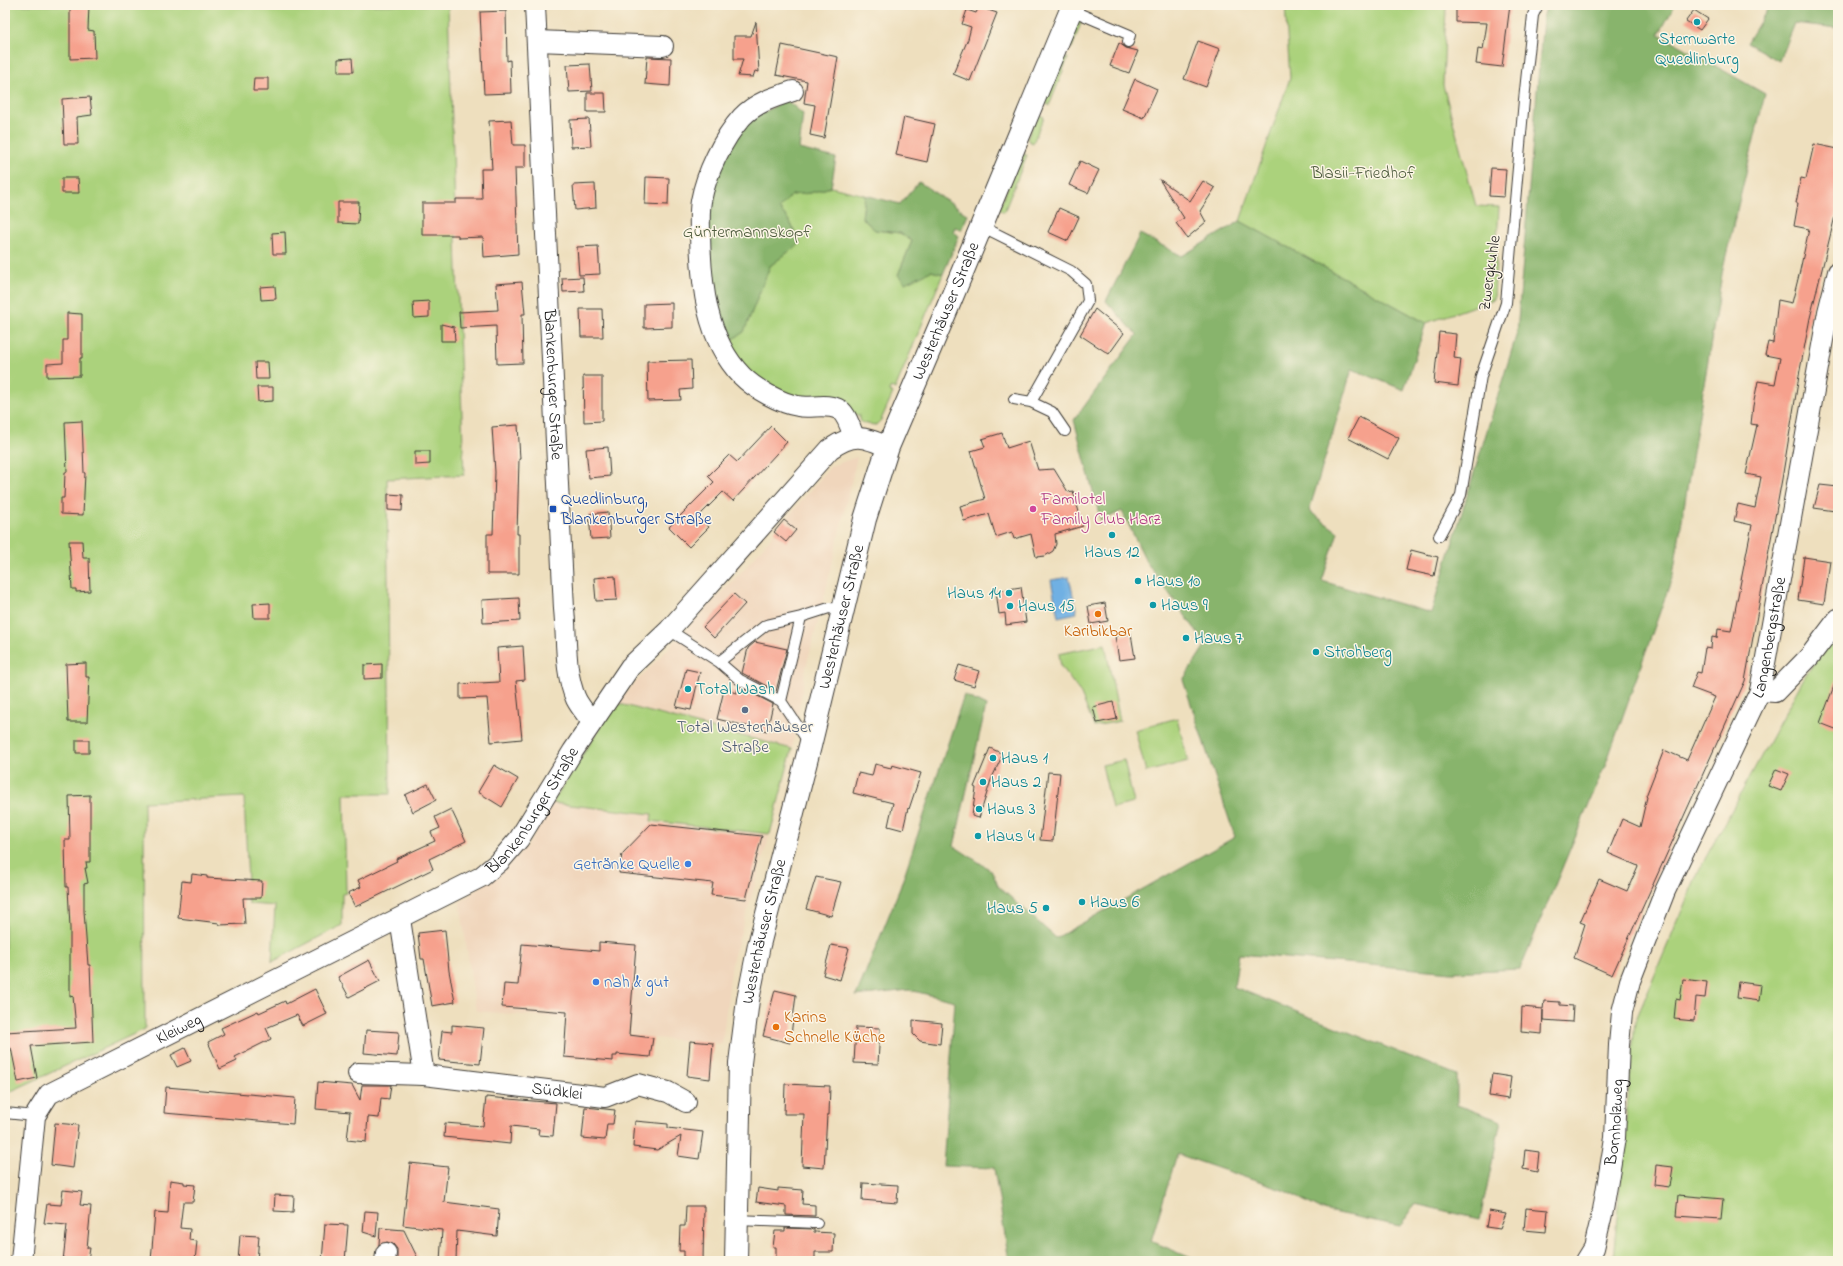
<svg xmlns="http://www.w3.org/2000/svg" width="1843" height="1266" font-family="'Indie Flower',sans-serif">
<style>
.built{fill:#f0d6bc}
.green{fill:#abd27c;stroke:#64774c}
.forest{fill:#88b46c;stroke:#526844}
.water{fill:#6fb0e3;stroke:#466680}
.building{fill:#f6a18d}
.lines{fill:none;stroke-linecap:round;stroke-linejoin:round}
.service-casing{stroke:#3c3934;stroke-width:12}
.minor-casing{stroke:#3c3934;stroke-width:22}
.secondary-casing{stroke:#3c3934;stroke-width:24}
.service{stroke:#fff;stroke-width:10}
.minor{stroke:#fff;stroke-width:20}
.secondary{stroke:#fff;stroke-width:22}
.culture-dot{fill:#0f9aa8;stroke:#fcf5e5;stroke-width:1.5}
.transit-dot{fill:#1a4fb4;stroke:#fcf5e5;stroke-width:1.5}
.hotel-dot{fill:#d1479c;stroke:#fcf5e5;stroke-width:1.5}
.food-dot{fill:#e8710a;stroke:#fcf5e5;stroke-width:1.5}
.service-dot{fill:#5c6f8a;stroke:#fcf5e5;stroke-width:1.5}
.shop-dot{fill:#3f7fe0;stroke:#fcf5e5;stroke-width:1.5}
.labels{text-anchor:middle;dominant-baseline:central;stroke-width:3;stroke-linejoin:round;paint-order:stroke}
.culture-label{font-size:17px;fill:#0d838f;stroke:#fcf5e5;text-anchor:start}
.park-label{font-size:17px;fill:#4e5c3e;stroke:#fcf5e5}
.street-label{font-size:17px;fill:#1c1c1c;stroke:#fcf5e5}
.transit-label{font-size:17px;fill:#164399;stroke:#fcf5e5;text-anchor:start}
.hotel-label{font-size:17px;fill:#b23c85;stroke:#fcf5e5;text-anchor:start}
.food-label{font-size:17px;fill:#c56008;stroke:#fcf5e5}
.service-label{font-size:17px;fill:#4e5e75;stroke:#fcf5e5}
.shop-label{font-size:17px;fill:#366cbe;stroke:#fcf5e5;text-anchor:end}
</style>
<rect width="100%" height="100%" fill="#fcf5e5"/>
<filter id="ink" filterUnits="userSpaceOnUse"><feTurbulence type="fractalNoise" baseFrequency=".025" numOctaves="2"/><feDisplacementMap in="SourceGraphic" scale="8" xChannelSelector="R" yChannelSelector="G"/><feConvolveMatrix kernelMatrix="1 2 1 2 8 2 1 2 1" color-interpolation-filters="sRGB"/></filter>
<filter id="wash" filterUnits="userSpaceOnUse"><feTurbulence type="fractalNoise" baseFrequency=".012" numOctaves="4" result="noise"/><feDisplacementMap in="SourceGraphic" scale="16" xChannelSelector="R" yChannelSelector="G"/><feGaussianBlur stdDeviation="0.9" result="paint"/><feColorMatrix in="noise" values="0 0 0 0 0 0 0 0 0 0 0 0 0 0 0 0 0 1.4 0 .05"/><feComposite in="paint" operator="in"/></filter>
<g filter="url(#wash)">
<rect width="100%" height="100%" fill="#eedfbe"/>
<!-- built -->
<path class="built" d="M857,457L826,590L806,667L792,749L616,703L744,569L831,466Z
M552,803L652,814V821L770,834L732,962L722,1044L631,1036V1024L476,1011L460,902L496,876L528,845Z"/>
<!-- green -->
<path class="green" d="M5,5H448L464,475L387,479L390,794H344L346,893L342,894V925L272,962L275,906L249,904L244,797L144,802L145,1029L5,1094Z
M1285,5H1446L1443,85L1476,206L1499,207L1494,299L1426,323L1240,221L1290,78Z
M1079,19L1082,20L1072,48L1068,46Z
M1062,58H1068L1049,106L1044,101Z
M1040,115L1044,117L1033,143L1029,141L1027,139L1037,116Z
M1021,154L1027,155L1004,212L999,209Z
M831,187L865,195L862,218L875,230L900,233L912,241L898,275L931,271L943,274L895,389L891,387L889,391L893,393L881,420L876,425L867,424L861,422L859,415H853L798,400L748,374L727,343L744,331L770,266L800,243L790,222L779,208L792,195L810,193Z
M1838,631V1261H1613L1635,1022L1699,870L1805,676Z
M1105,644L1120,721L1094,726L1080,692L1061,667L1059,654Z
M616,703L792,749L770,834L651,821L652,814L552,803Z
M1177,718L1188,761L1146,772L1135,730Z
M1124,760L1134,803L1112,808L1102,765Z"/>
<!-- forest -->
<path class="forest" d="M1547,5H1675L1659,34L1765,94L1723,268L1673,575L1608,758L1520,969L1452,972L1239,954L1234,987L1457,1075V1105L1501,1121L1480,1219L1415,1204L1400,1226L1322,1210L1285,1191L1177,1154L1151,1241L1198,1261H1009L994,1168L943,1166L955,1001L909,990L856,996L900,888L964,695L986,706L954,846L992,871L998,886L1056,938L1235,837L1183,680L1206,644L1147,563L1122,511L1101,521L1074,420L1137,335L1106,301L1140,234L1182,256L1240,221L1426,323L1404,390L1352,369L1309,511L1338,532L1322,581L1431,613L1517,333L1543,18Z
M1770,5H1838V28L1794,23L1779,61L1747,43Z
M786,100L803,114L799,149L836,158L831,187L810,193L792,195L779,208L790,222L800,243L770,266L744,332L727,343L722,333L707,255L709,202L717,171L747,122Z
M919,182L968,215L961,230L955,227L953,232L959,236L943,274L931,271L905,283L898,275L912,241L900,233L875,230L862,218L865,195L900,204Z"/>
<!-- water -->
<path class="water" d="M1069,577L1077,613L1058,617L1051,580Z"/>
<g id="blocks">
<!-- building -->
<path class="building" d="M70,5H89L88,30L94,31L95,58L70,59Z
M1456,5H1510L1502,67L1476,64L1478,49L1483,50L1487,23L1456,22Z
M979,7L997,13L970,81L953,74L968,39L971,27L962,24L967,10L976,13Z
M1694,10L1708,19L1700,30L1686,21Z
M506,11L507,61L510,60L511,93L484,94L480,12Z
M756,22L759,72L755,71L753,77L738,76L743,59H734V36H751Z
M1198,41L1220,49L1206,87L1184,79Z
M1119,43L1126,48L1138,51L1129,73L1110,66Z
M782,45L838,57L824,138L810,135L815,105L804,103L807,81L776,75Z
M647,57L671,58L670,86L645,84Z
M352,58L353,72H338V59Z
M590,64L592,91L569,92L567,65Z
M254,78H268V91H253Z
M1135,79L1157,89L1144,118L1122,109Z
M587,93H605L606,112H587Z
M90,97L92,115L77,117L78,144H64L62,99Z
M904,117L935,124L927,162L896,155Z
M589,119L591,146L571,147L570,120Z
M511,120L513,145H525V168H515L518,254L484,257L483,237L458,238V235H422V203H456V199H482L481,169H492L489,121Z
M1814,144L1838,149V204L1810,318L1800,370L1782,479L1745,681L1612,975L1574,958L1585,924L1580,922L1599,879L1627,891L1638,866L1608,853L1622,819L1640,827L1647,797L1646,796L1664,750L1687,760L1715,697L1691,688L1697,672L1701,673L1705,648L1711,649L1712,637L1717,638L1718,629L1731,631L1752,525L1734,521L1738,504L1755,508L1761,477L1746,474L1757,425L1751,424L1753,406L1758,381L1775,384L1780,358L1765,355L1768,342L1773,343L1778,300L1792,303L1799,275L1809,229L1794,226L1798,203H1796L1801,178L1806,179Z
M1080,161L1099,170L1088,193L1069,185Z
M1491,168L1506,169L1504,197L1489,196Z
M646,177L669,178L668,205L645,204Z
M62,178H78L79,193H62Z
M1159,179L1190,201L1203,181L1215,188L1200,211L1206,222L1187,238L1176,223L1184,218Z
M595,184L596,208L575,210L573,185Z
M338,202H359L358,224L338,223Z
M1059,208L1079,217L1068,241L1048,232Z
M285,232L286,254H273L272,233Z
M598,246L600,274L579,275L577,247Z
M583,277L584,291L563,292L562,278Z
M522,282L525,314H522L523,363L497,364L496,326L460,328L459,312L498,310L496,284Z
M275,286L276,299L261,300L260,287Z
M429,301V317L414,318L413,302Z
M672,303V327L644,328V304Z
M580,309H602L603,337H581Z
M1095,309L1124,333L1109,354L1080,335Z
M67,313L82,314V358H80V376L47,377V364L63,363V340H67Z
M441,324L454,327L455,341H441Z
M1439,332L1456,334L1454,358L1461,359L1458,386L1434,383Z
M691,360L692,389L680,390L681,400L648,401L647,361Z
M255,362H268L269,379H256Z
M583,376H602V421L584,422Z
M257,387H273V401L258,402Z
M1359,417L1399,438L1388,459L1348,438Z
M82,421L84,473H85L83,515L61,514V498H64L65,472H67L65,422Z
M518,425L520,459H519L517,534H519V574H487V534H493L495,472L492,427Z
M771,426L787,442L733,501L723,492L698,517L709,527L689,547L669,527L714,482L708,476L729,455L737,462Z
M1002,433L1007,448L1029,441L1038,470L1054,469L1068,492L1073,491L1083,526L1055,534L1056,544L1053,551L1045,556L1036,557L1031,534L1014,539L1012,532L996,537L989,514L964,521L960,506L985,499L971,451L985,447L982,439Z
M608,447L610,476L589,478L586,449Z
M415,451H430V464L415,465Z
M1820,485L1838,487L1835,511L1814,508Z
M388,494L403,495L402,511L388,510Z
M608,512L610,538L591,539L589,514Z
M784,520L796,530L786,542L774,532Z
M69,541H82L83,558H89L90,591L76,592V589H72Z
M1411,550L1438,557L1434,576L1406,570Z
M1804,557L1830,561L1824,604L1798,600Z
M615,576L617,600L596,601L594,578Z
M1021,587L1026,622L1006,625L1005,613L999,614L996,591Z
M734,594L745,604L714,638L703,627Z
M519,598L520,621L483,623L482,600Z
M270,603V618H254L253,604Z
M1105,603L1108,621L1091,624L1088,606Z
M1131,634L1135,658L1119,660L1115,636Z
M755,642L787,649L776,691L742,673L748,648Z
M523,646L525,680L516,681L522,739L491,742L487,698L460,699V684L499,682L497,648Z
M86,663V677H89L87,722H68L66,664Z
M382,664V678L364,679V665Z
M959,665L979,671L974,686L954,680Z
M686,669L700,672L691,710L676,707Z
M1837,678L1838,679V730L1820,723Z
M738,686L773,704L767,731L717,719L724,690L737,693Z
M1113,702L1117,719L1097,723L1093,707Z
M76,740H89V753H76Z
M990,748L1003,754L991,780L979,818L972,816L976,788L974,787Z
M875,764L891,768L892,765L921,773L909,809L908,808L903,830L888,826L893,803L853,793L858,773L872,776Z
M494,765L518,779L502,807L478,792Z
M1776,769L1789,774L1781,791L1768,786Z
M1048,772L1060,773L1053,841L1040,840Z
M428,784L436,800L413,812L405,795Z
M90,795V862H86L87,868H85L88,883L84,884V911L88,965H90L93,1042L31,1046L37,1078L18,1082L11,1048H7L5,1032L76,1028L73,996L70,997V928L68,887H66L65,840H70L69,796Z
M451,809L466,841L429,859L433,869L355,907L348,893L361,887L358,880L397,861L396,859L435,841L431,832L440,828L435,817Z
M651,824L762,836L746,899L711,895L713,883L619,873L622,854Z
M192,874L207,876V878L262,881L261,898H243L245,924L219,925V923L178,918L182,881L191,882Z
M816,877L841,882L831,916L806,909Z
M445,930L449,971L455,1002L432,1006L424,959H421L418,933Z
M599,942L636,945L629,1035L653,1038L650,1057L617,1054V1056H613V1061L564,1057L567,1012L502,1007L504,984L518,985L522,944L599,951Z
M831,945L849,948L840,980L823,975Z
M369,960L380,981L349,997L338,977Z
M1683,979L1707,982L1705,998L1696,997L1694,1021L1674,1019L1676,999L1680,1000Z
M1739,982L1761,985L1759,1001L1737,998Z
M315,989L327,1014L303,1026L297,1015L266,1028L271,1039L235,1057L237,1061L220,1069L208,1042L224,1034L221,1028L258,1011L259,1013L285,1001L286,1004Z
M775,990L796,995L790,1043L763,1036Z
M1544,1001L1560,1002V1005L1573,1006L1572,1022L1543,1020V1010L1542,1034L1521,1032L1522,1007L1543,1009Z
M913,1020L942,1023L940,1044L920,1041L913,1034Z
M452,1025L484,1028L480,1064L439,1060L442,1031L452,1032Z
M856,1027L880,1028L878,1064L854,1063Z
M366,1030L399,1032L397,1056L364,1053Z
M690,1041L713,1043L710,1079L687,1076Z
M185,1048L191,1061L177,1067L171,1055Z
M1492,1074L1511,1077L1508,1099L1489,1096Z
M318,1082L352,1085L360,1100L362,1085H391L389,1099L381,1098L379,1118L368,1117L366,1142L347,1140L350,1112L316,1109Z
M785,1084L830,1086L829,1115H827L824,1168L802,1166L804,1114H784Z
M166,1087L295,1098L293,1124L164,1113Z
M486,1097L556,1103L553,1136L538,1135L539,1129L511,1126L510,1144L444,1137L445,1123L483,1126Z
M585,1107L615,1110L613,1124H607L605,1140L582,1138Z
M635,1121L668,1124V1128L703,1132L699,1159L678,1156L681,1136L657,1150L633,1147Z
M55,1123L78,1125L73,1168L51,1165Z
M1525,1150L1539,1152L1537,1172L1523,1169Z
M410,1163L448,1167L444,1202L499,1209L497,1236L457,1231L456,1261H440L442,1230L403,1225Z
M1656,1165L1673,1167L1670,1187L1654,1185Z
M170,1180L184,1182V1184L195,1185L193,1202H183L180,1228L190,1229L189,1240L197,1241L195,1261L174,1259L173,1261H151L155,1212L168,1213Z
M863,1183L898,1185L897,1203L862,1200Z
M758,1188L778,1191V1188L803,1190L802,1204L815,1205V1216L786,1215V1206L756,1202Z
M63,1190L82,1192L80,1205L91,1206L87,1248H90L88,1261H63L67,1225L44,1223L47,1204L61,1205Z
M275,1195L294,1196L293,1212L274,1211Z
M1678,1195L1723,1199L1721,1219L1676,1216Z
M686,1206H704L703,1261H684V1251H679L680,1226H685Z
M1526,1208L1548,1210L1546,1232L1524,1230Z
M365,1211L378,1212L376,1236L363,1232Z
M1489,1211L1506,1214L1500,1229L1486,1227Z
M325,1224L348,1225L345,1261H322Z
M380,1228L404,1230L419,1261H397V1249L393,1244L387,1242L379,1245Z
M785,1228L814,1229V1232L834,1233L833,1252H815V1261H776V1247H773L775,1231H785Z
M240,1235L259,1236L257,1261H238Z"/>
</g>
</g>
<g filter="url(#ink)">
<use href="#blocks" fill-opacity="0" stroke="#3c3934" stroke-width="1"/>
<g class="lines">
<defs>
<path id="service" d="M1071,10L1130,35L1128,42
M981,226L1071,271L1086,284L1088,301L1031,402
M1014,399L1031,402L1052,412L1065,431
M1439,536L1461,495L1481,376L1506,303L1524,100L1533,15L1538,5
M669,630L719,662L766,625L801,617
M719,662L740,680L781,701
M809,743L781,701L801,617L829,608L843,609
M5,1113L35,1116
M736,1220L817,1223"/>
<g id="minor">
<path id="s1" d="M535,5L564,609C567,637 564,672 576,699C580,707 587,715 592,722"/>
<path d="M537,41L663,46"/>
<path d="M793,91C774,97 755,103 742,117C723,138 706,174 701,201C699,213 700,223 700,234C701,284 706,339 742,376C755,389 780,403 798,406C811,409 827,402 840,410C847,415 851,429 854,437"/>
<path d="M1760,691L1775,692L1810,656L1838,619"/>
<path id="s2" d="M400,919L424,1075L605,1097L638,1084L668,1092L686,1102"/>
<path d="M358,1073L424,1075"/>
<path id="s3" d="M21,1261L35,1116L49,1094L481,877L500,861L519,839L573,751L630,667L669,630L830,449C854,433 862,436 888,447"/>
<path d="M385,1261L386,1253"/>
<path id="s4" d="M1586,1261L1594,1248L1603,1210L1615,1138L1619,1045L1622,1012L1630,981L1665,891L1760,691L1828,312L1838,272"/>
</g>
<g id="secondary">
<path id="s5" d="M736,1261L740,1063L748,1000L759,945L810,746L865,519L888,447L947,309L1073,5"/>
</g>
</defs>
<!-- service casing -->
<use href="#service" class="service-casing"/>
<!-- minor casing -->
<use href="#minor" class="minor-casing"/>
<!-- secondary casing -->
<use href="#secondary" class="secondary-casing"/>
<!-- service -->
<use href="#service" class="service"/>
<!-- minor -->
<use href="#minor" class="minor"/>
<!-- secondary -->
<use href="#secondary" class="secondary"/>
</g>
</g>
<!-- markers -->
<g class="culture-dot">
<circle cx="1697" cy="22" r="4"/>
<circle cx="1112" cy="535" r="4"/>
<circle cx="1138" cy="581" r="4"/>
<circle cx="1009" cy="593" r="4"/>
<circle cx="1153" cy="605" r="4"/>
<circle cx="1010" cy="606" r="4"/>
<circle cx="1186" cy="638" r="4"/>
<circle cx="1316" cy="652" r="4"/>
<circle cx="688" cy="689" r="4"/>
<circle cx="993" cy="758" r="4"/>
<circle cx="983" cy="782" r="4"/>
<circle cx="979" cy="809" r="4"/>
<circle cx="978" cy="836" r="4"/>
<circle cx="1082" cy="902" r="4"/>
<circle cx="1046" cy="908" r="4"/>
</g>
<rect class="transit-dot" x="549" y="505" width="8" height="8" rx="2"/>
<circle class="hotel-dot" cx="1033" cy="509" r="4"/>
<g class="food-dot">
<circle cx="1098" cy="614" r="4"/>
<circle cx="776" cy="1027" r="4"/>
</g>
<circle class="service-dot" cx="745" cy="710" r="4"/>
<g class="shop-dot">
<circle cx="688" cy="864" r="4"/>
<circle cx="596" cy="982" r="4"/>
</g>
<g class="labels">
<!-- culture labels -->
<g class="culture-label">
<text x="1697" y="39" text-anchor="middle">Sternwarte<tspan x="1697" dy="20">Quedlinburg</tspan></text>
<text x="1112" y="552" text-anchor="middle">Haus 12</text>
<text x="1146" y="581">Haus 10</text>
<text x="1001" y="593" text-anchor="end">Haus 14</text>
<text x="1161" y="605">Haus 9</text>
<text x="1018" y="606">Haus 15</text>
<text x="1194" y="638">Haus 7</text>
<text x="1324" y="652">Strohberg</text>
<text x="696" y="689">Total Wash</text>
<text x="1001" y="758">Haus 1</text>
<text x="991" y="782">Haus 2</text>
<text x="987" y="809">Haus 3</text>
<text x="986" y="836">Haus 4</text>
<text x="1090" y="902">Haus 6</text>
<text x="1038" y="908" text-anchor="end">Haus 5</text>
</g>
<!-- park labels -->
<g class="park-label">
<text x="1363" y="173">Blasii-Friedhof</text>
<text x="747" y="232">Güntermannskopf</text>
</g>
<!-- street labels -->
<g class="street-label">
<text transform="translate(1490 273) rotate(-82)">Zwergkuhle</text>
<text stroke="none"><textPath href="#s5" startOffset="980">Westerhäuser Straße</textPath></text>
<text stroke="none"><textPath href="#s1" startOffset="380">Blankenburger Straße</textPath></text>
<text stroke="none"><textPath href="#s5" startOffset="656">Westerhäuser Straße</textPath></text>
<text stroke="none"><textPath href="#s4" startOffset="658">Langenbergstraße</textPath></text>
<text stroke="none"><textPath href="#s3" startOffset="740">Blankenburger Straße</textPath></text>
<text stroke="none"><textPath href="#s5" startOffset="332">Westerhäuser Straße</textPath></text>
<text stroke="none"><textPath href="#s3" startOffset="317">Kleiweg</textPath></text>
<text stroke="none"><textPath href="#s2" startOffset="292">Südklei</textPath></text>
<text stroke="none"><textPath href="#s4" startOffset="143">Bornholzweg</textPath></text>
</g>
<!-- transit labels -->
<g class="transit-label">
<text x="561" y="499">Quedlinburg,<tspan x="561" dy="20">Blankenburger Straße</tspan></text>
</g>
<!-- hotel labels -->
<g class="hotel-label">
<text x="1041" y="499">Familotel<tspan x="1041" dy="20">Family Club Harz</tspan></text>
</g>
<!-- food labels -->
<g class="food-label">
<text x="1098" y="631">Karibikbar</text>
<text x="784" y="1017" text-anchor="start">Karins<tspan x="784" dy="20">Schnelle Küche</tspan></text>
</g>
<!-- service labels -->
<g class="service-label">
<text x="745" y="727">Total Westerhäuser<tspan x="745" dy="20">Straße</tspan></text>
</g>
<!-- shop labels -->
<g class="shop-label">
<text x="680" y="864">Getränke Quelle</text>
<text x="604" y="982" text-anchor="start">nah &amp; gut</text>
</g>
</g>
<!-- margin -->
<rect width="1843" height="1266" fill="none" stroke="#fcf5e5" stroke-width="20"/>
</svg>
